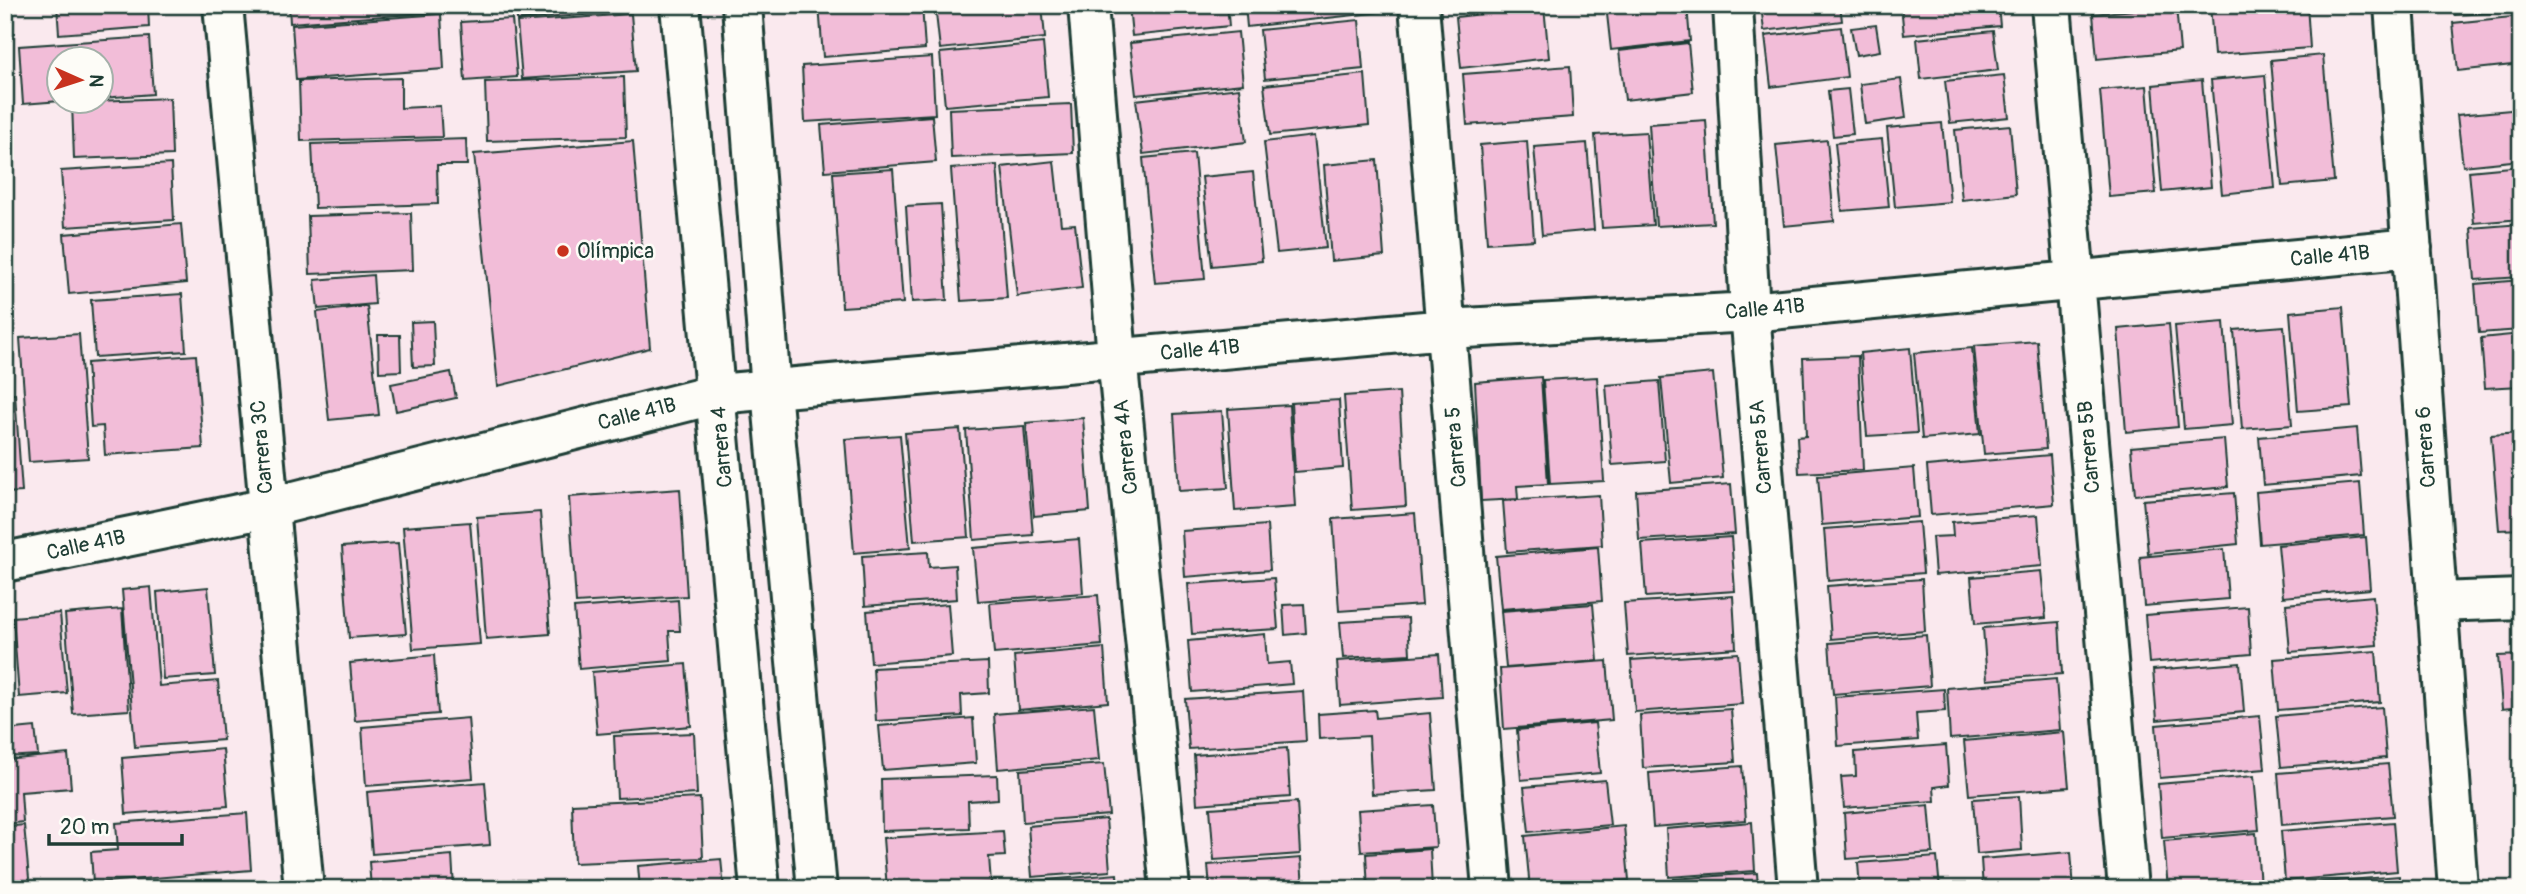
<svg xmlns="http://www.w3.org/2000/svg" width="2526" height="894" font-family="Pangolin,sans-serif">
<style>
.building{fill:#f2bdd8;stroke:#1f3d34;stroke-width:2}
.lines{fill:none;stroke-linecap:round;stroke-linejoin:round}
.minor-casing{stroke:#1f3d34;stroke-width:44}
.tertiary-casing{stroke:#1f3d34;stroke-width:44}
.minor{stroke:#fdfcf7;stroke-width:38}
.tertiary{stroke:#fdfcf7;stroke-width:38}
.poi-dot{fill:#c8321e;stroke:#fdfcf7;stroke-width:2.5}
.labels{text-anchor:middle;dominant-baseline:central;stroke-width:5;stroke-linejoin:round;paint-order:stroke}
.poi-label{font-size:21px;fill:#1f3d34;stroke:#fdfcf7;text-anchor:start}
.street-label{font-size:21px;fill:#1f3d34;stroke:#fdfcf7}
</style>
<rect width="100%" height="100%" fill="#fae9ee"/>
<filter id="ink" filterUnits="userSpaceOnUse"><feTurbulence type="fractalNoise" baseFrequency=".0143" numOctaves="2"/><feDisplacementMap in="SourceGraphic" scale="14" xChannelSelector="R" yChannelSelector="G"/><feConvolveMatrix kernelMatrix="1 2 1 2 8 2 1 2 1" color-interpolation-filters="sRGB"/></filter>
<g filter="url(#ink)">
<!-- building -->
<path class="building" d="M57,5H148L149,27L59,34Z
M289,5H451L452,11L290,23Z
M516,5H623V12L517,20Z
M819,5H922L925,49L823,57Z
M935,5H1042L1045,38L940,49Z
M1129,5H1227L1229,26L1132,36Z
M1245,5H1380L1381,12L1247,27Z
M1462,5H1500L1463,10Z
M1606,5H1687L1690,41L1611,50Z
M1761,5H1840L1842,21L1764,31Z
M1901,5H1998L2000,26L1904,35Z
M2210,5H2307L2310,48L2214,55Z
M2455,5H2521V11L2455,15Z
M2176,6L2180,51L2097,59L2093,14Z
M1544,7L1549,58L1461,68L1456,17Z
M441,14L444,69L296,80L292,25Z
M631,14L636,71L522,79L517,22Z
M2521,16V64L2458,71L2453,23Z
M512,19L517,77L465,81L461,22Z
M1359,20L1363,69L1265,79L1260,30Z
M1876,25L1880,51L1856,55L1851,28Z
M1841,27L1847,77L1771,87L1765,36Z
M1993,31L1998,70L1921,79L1917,39Z
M1238,32L1243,84L1136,95L1130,43Z
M149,37L153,94L102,98V60H60V101L23,104L19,46Z
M1043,43L1048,97L945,106L940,53Z
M1688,43L1693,92L1625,100L1619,51Z
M2323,55L2334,181L2282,186L2271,60Z
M932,57L935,114L805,122L802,66Z
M1570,66L1573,117L1467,125L1463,74Z
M1365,74L1369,125L1270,135L1264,85Z
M2004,75L2009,117L1950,123L1945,81Z
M2265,75L2275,188L2222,194L2211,80Z
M624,77L626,137L487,141L485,82Z
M401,78V108L440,106L442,137L301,141L299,81Z
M1901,79L1906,118L1865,124L1860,84Z
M2202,80L2211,187L2162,192L2153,85Z
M2147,86L2156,193L2109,197L2100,90Z
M1239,88L1246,142L1143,154L1136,100Z
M1848,89L1853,134L1833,136L1828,91Z
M170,98L172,155L74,159L72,102Z
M1071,104L1073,153L951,158L949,109Z
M2521,109V160L2463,166L2457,115Z
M932,116L936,162L825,171L821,125Z
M1706,120L1713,223L1656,226L1649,124Z
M1942,123L1950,202L1895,207L1887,128Z
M2010,125L2016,194L1962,200L1955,130Z
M1646,132L1653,225L1602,228L1595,135Z
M1314,136L1326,248L1277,253L1264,142Z
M466,139L467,165H437L438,204L315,208L312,144Z
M1882,139L1889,207L1842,211L1835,143Z
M1827,140L1834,221L1784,226L1776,145Z
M633,141L650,348L498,386L474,154Z
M1527,141L1534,240L1487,243L1480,145Z
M1587,143L1594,230L1542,235L1534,147Z
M1194,153L1205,279L1155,283L1143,158Z
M1377,160L1384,256L1331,261L1324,165Z
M1054,161L1061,225L1075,224L1082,288L1017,296L1002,167Z
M171,164L174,220L65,227L61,171Z
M997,165L1007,298L961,301L951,169Z
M2521,166V219L2474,223L2469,171Z
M893,169L903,303L842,307L833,173Z
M5,172L11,235H5Z
M1253,172L1262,261L1212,266L1202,177Z
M941,204L947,300L912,302L906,206Z
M411,213L413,270L310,274L308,216Z
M181,224L186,283L69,294L64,234Z
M2521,224V277L2475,280L2471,228Z
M373,275L375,304L318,309L315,280Z
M2521,280V330L2479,333L2475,284Z
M182,294L186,351L95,357L91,300Z
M367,306L379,415L329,420L317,312Z
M2343,307L2351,407L2298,411L2290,312Z
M433,321L435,366L413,367L411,322Z
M2224,322L2232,425L2184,429L2175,326Z
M2169,324L2178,427L2126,432L2118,329Z
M2284,326L2292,425L2242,429L2234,330Z
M79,334L88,458L29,462L20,338Z
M2521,334V386L2485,388L2481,338Z
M378,335H400L401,371L379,372Z
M2037,341L2046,449L1984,454L1974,346Z
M1910,348L1917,433L1867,436L1860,353Z
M1972,348L1980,434L1922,439L1914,353Z
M196,355L203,448L105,455L103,426L91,427L87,363Z
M1858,356L1863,470L1799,473L1797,437L1806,436L1803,358Z
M451,372L456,398L396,411L391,384Z
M1713,373L1723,478L1671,483L1661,378Z
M1541,377L1548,484L1517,486L1518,499L1481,501L1475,382Z
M1597,377L1604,481L1550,484L1543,380Z
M1659,381L1665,461L1612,465L1606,385Z
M1399,392L1406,506L1352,510L1344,396Z
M5,394H15L22,492L5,493Z
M1339,400L1343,468L1295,472L1291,403Z
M1289,405L1295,507L1235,511L1228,409Z
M1222,411L1228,488L1179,491L1174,414Z
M1083,418L1090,511L1034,516L1026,423Z
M1024,426L1033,535L974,540L966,430Z
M2357,428L2361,476L2263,485L2259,437Z
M960,429L969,537L914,541L905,433Z
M2521,433V529L2499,530L2491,435Z
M900,435L910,548L854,553L845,439Z
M2224,439L2228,487L2135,495L2131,447Z
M2050,455L2054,504L1931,515L1927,466Z
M1914,468L1918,517L1822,525L1818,476Z
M2360,483L2364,535L2260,544L2256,492Z
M1731,484L1735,534L1639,540L1636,491Z
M680,489L687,596L576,603L569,497Z
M2234,493L2238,544L2148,553L2143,500Z
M1599,495L1602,545L1507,552L1503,501Z
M540,512L550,634L486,639L477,517Z
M1415,513L1422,605L1339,611L1333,519Z
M2038,515L2042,566L1935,575L1932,537L1953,536L1952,522Z
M470,522L480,644L413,649L403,527Z
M1919,522L1923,573L1828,581L1824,529Z
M1267,525L1270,570L1185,577L1182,531Z
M1731,537L1735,591L1646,597L1642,543Z
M2366,537L2370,589L2283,597L2278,545Z
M1079,539L1083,593L978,601L973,548Z
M398,543L406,634L349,638L342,547Z
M1598,547L1602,601L1501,609L1496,556Z
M2224,549L2228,599L2144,606L2140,557Z
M928,552L929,567L955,565L957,599L865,606L862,556Z
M2041,571L2046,618L1975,624L1971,577Z
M1274,578L1278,629L1192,634L1188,584Z
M1922,579L1925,631L1831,639L1827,586Z
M151,587L159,686L218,681L223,740L135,747L122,590Z
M208,587L215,675L163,679L157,592Z
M1098,595L1102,645L994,654L990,603Z
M1733,596L1736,648L1628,656L1624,603Z
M2373,596L2377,645L2290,652L2286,604Z
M678,600L680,631H669L671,661L579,669L574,608Z
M948,604L952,656L871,663L867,611Z
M1304,604L1306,633L1285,635L1283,605Z
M1593,604L1598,661L1506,668L1501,611Z
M2248,607L2251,654L2149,663L2145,615Z
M122,609L129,710L73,714L65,614Z
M60,613L67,693L19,697L13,617Z
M1408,618L1410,654L1343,658L1340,622Z
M2059,622L2062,674L1987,680L1983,628Z
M1265,634L1267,664L1290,662L1292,684L1192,692L1188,641Z
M1926,635L1930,686L1833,694L1829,643Z
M1104,648L1108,702L1018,710L1014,656Z
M2376,651L2380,702L2278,710L2274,659Z
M1738,653L1742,704L1635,712L1631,660Z
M1439,654L1442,697L1340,705L1337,661Z
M434,655L438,714L355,721L350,663Z
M2521,655V707L2502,709L2498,656Z
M1607,661L1612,720L1504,729L1500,669Z
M988,662L989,693L961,695L962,716L876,721L873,668Z
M2240,663L2244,712L2157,720L2153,670Z
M686,664L691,726L597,734L592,672Z
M2056,679L2060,730L1950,739L1947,688Z
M1944,689L1945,711L1916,713L1918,740L1838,746L1835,697Z
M1303,691L1306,741L1189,749L1185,699Z
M1094,706L1099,760L998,769L994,714Z
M2382,707L2386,758L2281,767L2276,716Z
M1731,709L1735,762L1643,768L1640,715Z
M1375,710L1376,718L1430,713L1436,790L1372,794L1369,736L1319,739L1318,714Z
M2260,716L2265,769L2160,778L2156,725Z
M468,718L473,778L366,786L362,727Z
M973,718L976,763L883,770L879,726Z
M1595,723L1600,773L1521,780L1517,730Z
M35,727L38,755L5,757V730Z
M2064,732L2069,787L1969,795L1964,741Z
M694,733L697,794L617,798L614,736Z
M1946,745L1949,785L1934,787L1935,801L1844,808L1841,777L1856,776L1855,752Z
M1287,748L1290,797L1197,804L1194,755Z
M223,749L228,806L126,814L122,758Z
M68,754L71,788L21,792L23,822L5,824V760Z
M1104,764L1109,815L1023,822L1020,770Z
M2388,764L2393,816L2282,825L2278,773Z
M1742,766L1746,820L1653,827L1649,773Z
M997,775L998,799L968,801L969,828L882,831L881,779Z
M2254,776L2259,830L2162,838L2158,784Z
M1605,780L1610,825L1529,832L1524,787Z
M485,782L490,845L372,854L367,792Z
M2019,796L2022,850L1977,854L1973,799Z
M700,798L703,858L574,863L572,804Z
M1297,802L1300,854L1214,860L1210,808Z
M1433,805L1436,847L1361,852L1358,810Z
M1929,805L1933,853L1847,859L1844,813Z
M247,813L251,870L93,883L91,852L118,850L116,823Z
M1106,819L1110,871L1032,877L1028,826Z
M1752,822L1755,871L1669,877L1666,829Z
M2393,822L2397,871L2285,881L2281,831Z
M24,825L30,889H5V827Z
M1624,826L1629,880L1530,889L1525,836Z
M1003,831L1005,856L989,857L991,883L887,889L883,838Z
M2256,833L2260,886L2168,889L2164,841Z
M1430,849L1432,889H1368L1366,854Z
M2071,852L2074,889H1983L1981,859Z
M452,855L454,889H371L369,862Z
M1937,857L1940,889H1860L1858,863Z
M1301,858L1303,889H1210L1208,865Z
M721,859L724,889H640L638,866Z
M1757,873L1758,889H1675L1674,879Z
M1117,874L1118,889H1036L1035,881Z
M2399,876L2400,889H2299L2298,884Z
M235,880L236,889H129Z
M1003,885L1004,889H950Z
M1632,885V889H1587Z"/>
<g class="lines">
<defs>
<path id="minor" d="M223,5L304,889
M1088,5L1117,357L1170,889
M1419,5L1492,889
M1733,5L1750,312L1798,889
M2051,5L2128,889
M2394,5L2458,889
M5,562L267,508L717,394L1447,329L1750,312L2412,248
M2437,602L2521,599"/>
<path id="tertiary" d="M680,5L760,889
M742,5L771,390L817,889"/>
</defs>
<!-- minor casing -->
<use href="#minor" class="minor-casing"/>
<!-- tertiary casing -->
<use href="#tertiary" class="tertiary-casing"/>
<!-- minor -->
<use href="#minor" class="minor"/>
<!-- tertiary -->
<use href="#tertiary" class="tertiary"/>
</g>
</g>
<!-- markers -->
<circle class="poi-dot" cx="563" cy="251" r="7"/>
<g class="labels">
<!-- poi labels -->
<g class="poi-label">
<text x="577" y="251">Olímpica</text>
</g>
<!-- street labels -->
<g class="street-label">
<text transform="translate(2330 256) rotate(-5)">Calle 41B</text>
<text transform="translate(1765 309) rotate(-5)">Calle 41B</text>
<text transform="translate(1200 350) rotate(-5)">Calle 41B</text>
<text transform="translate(637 414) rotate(-14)">Calle 41B</text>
<text transform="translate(262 447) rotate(-95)">Carrera 3C</text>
<text transform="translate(722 447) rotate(-95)">Carrera 4</text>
<text transform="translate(1126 447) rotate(-96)">Carrera 4A</text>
<text transform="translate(1456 447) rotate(-95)">Carrera 5</text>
<text transform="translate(1761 447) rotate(-95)">Carrera 5A</text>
<text transform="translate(2089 447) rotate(-95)">Carrera 5B</text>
<text transform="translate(2426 447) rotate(-94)">Carrera 6</text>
<text transform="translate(86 545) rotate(-12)">Calle 41B</text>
</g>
</g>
<!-- margin -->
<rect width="2526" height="894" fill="none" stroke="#fdfcf7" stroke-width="28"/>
<rect x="14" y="14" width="2498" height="866" fill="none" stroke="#1f3d34" stroke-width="2.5" filter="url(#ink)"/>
<!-- north arrow -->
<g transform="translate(80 80) rotate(93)"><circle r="33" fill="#fdfcf7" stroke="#a4b0a9" stroke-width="2"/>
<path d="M0-5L12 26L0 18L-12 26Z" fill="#c8321e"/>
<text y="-10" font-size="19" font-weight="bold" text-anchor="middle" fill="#1f3d34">N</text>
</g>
<!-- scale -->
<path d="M49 834v10h133v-10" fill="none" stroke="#1f3d34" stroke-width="3.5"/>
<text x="60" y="834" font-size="21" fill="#1f3d34" stroke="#fdfcf7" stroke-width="5" paint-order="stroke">20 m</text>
</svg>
